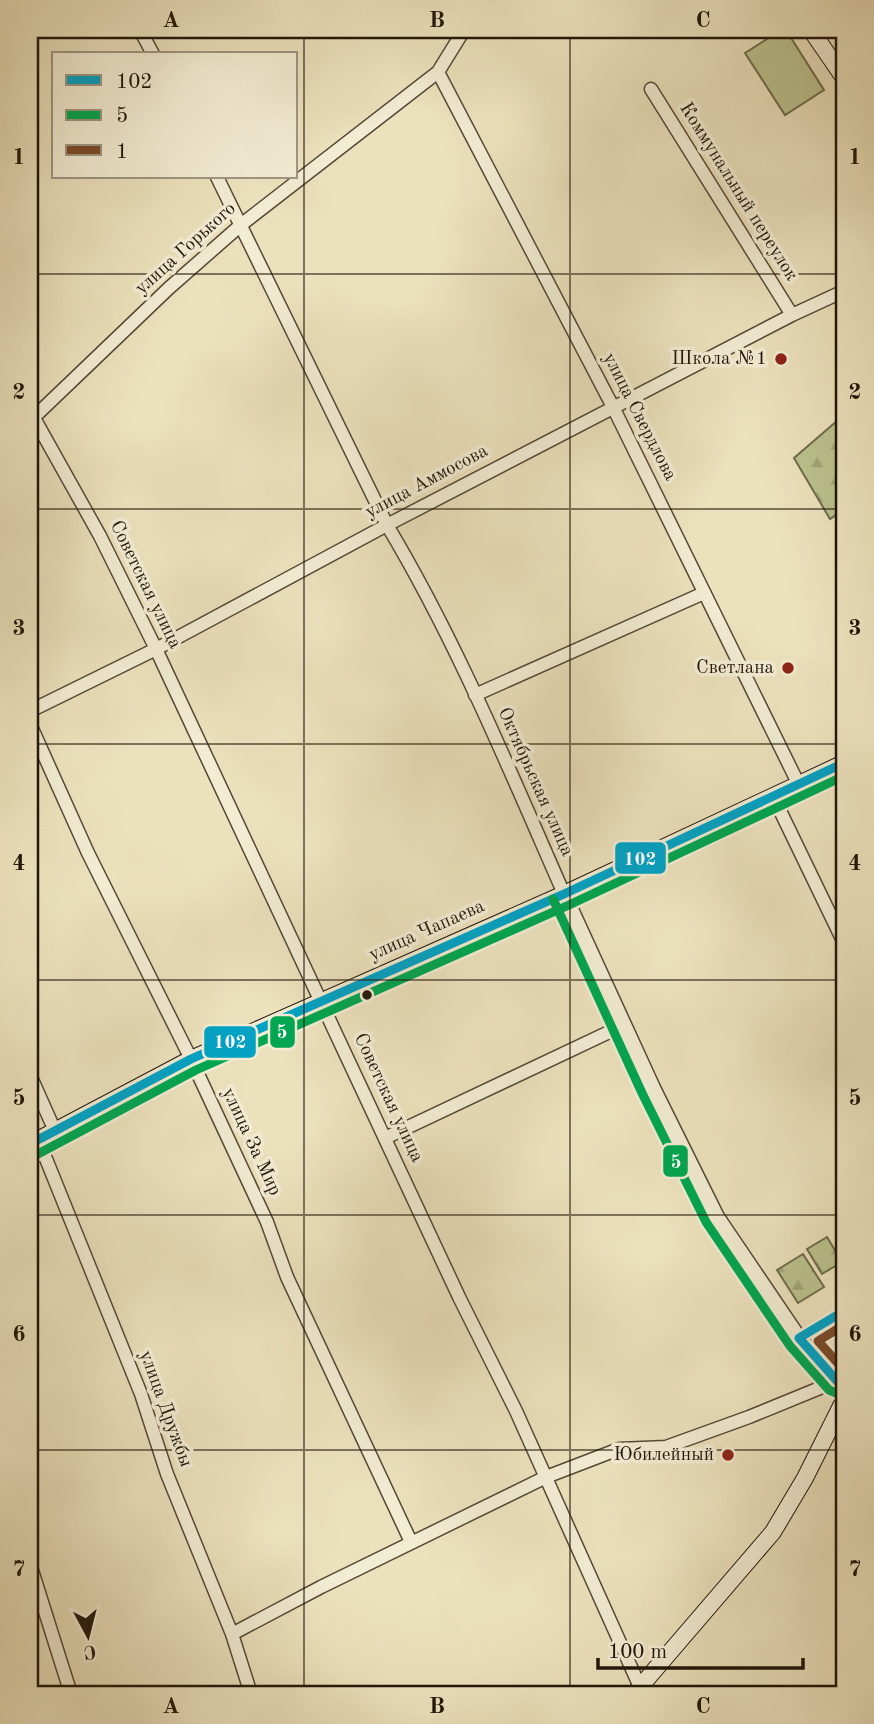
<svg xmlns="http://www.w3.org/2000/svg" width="874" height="1724" font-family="'Old Standard TT',serif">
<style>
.green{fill:#bbc28e;stroke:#6e6c4c;stroke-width:2}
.forest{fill:url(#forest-firs);stroke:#6e6c4c;stroke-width:2}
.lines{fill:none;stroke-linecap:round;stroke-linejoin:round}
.minor-casing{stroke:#544936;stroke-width:15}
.tertiary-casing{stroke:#544936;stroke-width:17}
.secondary-casing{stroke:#21160a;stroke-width:18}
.minor{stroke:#f2ecd3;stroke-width:12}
.tertiary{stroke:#f2ecd3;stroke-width:14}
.secondary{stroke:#f2ecd3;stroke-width:16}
.bus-1-casing{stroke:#f2ecd3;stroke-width:14}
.bus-2-casing{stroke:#f2ecd3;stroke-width:14}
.bus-3-casing{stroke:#f2ecd3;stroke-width:14}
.bus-1{stroke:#02a2c4;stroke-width:9}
.bus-2{stroke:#00a651;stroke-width:9}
.bus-3{stroke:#7a4b2a;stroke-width:9}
.grid{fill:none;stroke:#21160a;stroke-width:2;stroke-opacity:0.55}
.poi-dot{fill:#8f2418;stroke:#f2ecd3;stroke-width:2.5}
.bus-dot{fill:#21160a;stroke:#f2ecd3;stroke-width:2.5}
.labels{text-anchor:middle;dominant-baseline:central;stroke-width:7;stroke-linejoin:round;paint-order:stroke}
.street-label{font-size:19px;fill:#21160a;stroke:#f2ecd3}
.poi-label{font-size:19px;fill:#21160a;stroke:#f2ecd3;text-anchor:end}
.line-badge{stroke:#f2ecd3;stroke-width:2.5}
.badge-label{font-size:19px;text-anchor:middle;font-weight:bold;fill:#fff}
.neatline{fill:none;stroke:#21160a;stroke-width:2.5}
.grid-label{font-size:23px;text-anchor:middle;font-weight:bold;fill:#21160a}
</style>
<defs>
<pattern id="forest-firs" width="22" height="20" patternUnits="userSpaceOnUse" patternTransform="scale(1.75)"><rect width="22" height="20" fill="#bbc28e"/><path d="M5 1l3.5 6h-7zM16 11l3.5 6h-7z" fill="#a0a679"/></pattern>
</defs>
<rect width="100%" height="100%" fill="#ebe1bc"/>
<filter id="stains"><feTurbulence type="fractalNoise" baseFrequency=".00286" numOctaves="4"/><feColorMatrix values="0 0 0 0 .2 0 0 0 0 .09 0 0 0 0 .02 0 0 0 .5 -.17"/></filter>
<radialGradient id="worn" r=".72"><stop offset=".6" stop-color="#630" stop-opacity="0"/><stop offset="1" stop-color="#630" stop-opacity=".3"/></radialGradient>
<!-- green -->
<path class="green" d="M781,30H786L824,90L785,115L745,53Z"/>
<!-- forest -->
<path class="forest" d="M838,420L844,432V510L830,519L794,458Z
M827,1237L842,1262L822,1274L807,1249Z
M803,1254L824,1287L798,1303L777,1270Z"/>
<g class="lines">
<defs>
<path id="minor" d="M140,30L153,54
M438,72L613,407L798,783
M651,89L792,315
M217,177L387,525C457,642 509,769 564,894
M34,418L100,536L156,649L459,1297L516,1411L640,1687
M30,421L169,288L242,224L438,72L464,30
M475,695L704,593
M30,711L156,649L387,525L792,315L844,291
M30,724L88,853L191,1059L267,1222L287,1277L411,1542
M773,796L844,943
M30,1075L55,1131
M385,1138L624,1025
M38,1139L141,1394L167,1474L232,1634L251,1694
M30,1564L71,1694
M232,1634L321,1587L546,1477L619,1449L666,1447L749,1417L837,1381"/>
<path id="tertiary" d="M564,894L653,1088L717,1217L799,1338L837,1381L844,1383"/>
<path id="secondary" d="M811,30L844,78
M30,1144L191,1059L564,894L844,763
M634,1694L773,1532L805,1478L844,1400"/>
</defs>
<!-- minor casing -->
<use href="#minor" class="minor-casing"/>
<!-- tertiary casing -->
<use href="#tertiary" class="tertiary-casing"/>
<!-- secondary casing -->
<use href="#secondary" class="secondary-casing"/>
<!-- minor -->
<use href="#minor" class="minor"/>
<!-- tertiary -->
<use href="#tertiary" class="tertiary"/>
<!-- secondary -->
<use href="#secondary" class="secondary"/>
<defs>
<path id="bus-1" d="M30,1144L191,1059L564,894L844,763
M844,1311L799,1338L837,1381L844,1383"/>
<path id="bus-2" d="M553,899L642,1093L706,1222L790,1346L829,1390L841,1395
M36,1155L196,1070L569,905L844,776"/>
<path id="bus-3" d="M844,1325L818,1341L844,1370"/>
</defs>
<!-- bus-1 casing -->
<use href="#bus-1" class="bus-1-casing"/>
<!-- bus-2 casing -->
<use href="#bus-2" class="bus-2-casing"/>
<!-- bus-3 casing -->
<use href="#bus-3" class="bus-3-casing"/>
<!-- bus-1 -->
<use href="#bus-1" class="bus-1"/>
<!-- bus-2 -->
<use href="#bus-2" class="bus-2"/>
<!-- bus-3 -->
<use href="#bus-3" class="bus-3"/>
</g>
<!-- grid -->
<path class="grid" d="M304,30V1694M570,30V1694M30,274H844M30,509H844M30,744H844M30,980H844M30,1215H844M30,1450H844"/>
<!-- markers -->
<g class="poi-dot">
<circle cx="781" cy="359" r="7"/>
<circle cx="788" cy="668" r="7"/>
<circle cx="728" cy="1455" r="7"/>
</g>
<circle class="bus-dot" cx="367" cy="995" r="6"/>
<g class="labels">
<!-- street labels -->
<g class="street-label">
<text transform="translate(738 192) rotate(58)">Коммунальный переулок</text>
<text transform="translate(186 249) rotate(-42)">улица Горького</text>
<text transform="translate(639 417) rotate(63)">улица Свердлова</text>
<text transform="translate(427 482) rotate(-28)">улица Аммосова</text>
<text transform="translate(145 585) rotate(64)">Советская улица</text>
<text transform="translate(535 782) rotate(66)">Октябрьская улица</text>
<text transform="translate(427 931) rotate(-24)">улица Чапаева</text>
<text transform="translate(388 1098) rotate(65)">Советская улица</text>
<text transform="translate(251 1142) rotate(65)">улица За Мир</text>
<text transform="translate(165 1409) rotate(70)">улица Дружбы</text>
</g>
<!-- poi labels -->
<g class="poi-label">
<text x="767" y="359">Школа №1</text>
<text x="774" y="668">Светлана</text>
<text x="714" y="1455">Юбилейный</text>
</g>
</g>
<g class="line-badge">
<rect x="614" y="841" width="53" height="34" rx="7" fill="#02a2c4"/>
<rect x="269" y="1015" width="27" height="34" rx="7" fill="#00a651"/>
<rect x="203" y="1025" width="54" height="34" rx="7" fill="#02a2c4"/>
<rect x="662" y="1144" width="27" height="34" rx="7" fill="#00a651"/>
</g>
<g class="badge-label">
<text x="640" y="865">102</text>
<text x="282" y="1038">5</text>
<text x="230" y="1048">102</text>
<text x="676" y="1168">5</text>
</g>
<!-- margin -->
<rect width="874" height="1724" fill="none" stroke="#ebe1bc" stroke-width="77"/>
<!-- legend -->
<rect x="52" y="52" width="245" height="126" fill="#f2ecd3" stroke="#9e9683" stroke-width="2"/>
<rect x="66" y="75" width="35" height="10" fill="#02a2c4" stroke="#9e9683" stroke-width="2"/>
<text x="116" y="88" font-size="21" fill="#21160a">102</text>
<rect x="66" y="110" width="35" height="10" fill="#00a651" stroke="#9e9683" stroke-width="2"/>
<text x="116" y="122" font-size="21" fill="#21160a">5</text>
<rect x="66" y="145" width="35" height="10" fill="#7a4b2a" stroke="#9e9683" stroke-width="2"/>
<text x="116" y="158" font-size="21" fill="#21160a">1</text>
<!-- north arrow -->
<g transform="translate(88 1636) rotate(173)" stroke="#f2ecd3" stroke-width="5" paint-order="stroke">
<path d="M0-5L12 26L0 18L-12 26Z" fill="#21160a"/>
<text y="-10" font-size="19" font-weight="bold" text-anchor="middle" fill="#21160a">С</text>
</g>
<!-- scale -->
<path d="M598 1658v10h205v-10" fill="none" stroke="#21160a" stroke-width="3.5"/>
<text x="608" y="1658" font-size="21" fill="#21160a" stroke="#f2ecd3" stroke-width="5" paint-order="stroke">100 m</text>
<rect x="38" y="38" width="798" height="1648" class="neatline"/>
<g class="grid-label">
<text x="171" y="27">A</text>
<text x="437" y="27">B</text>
<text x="703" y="27">C</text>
<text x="19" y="164">1</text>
<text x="855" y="164">1</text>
<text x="19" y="399">2</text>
<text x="855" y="399">2</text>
<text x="19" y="635">3</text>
<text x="855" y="635">3</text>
<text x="19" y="870">4</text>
<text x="855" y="870">4</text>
<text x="19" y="1105">5</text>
<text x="855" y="1105">5</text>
<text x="19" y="1341">6</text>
<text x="855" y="1341">6</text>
<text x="19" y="1576">7</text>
<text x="855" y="1576">7</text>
<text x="171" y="1713">A</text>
<text x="437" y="1713">B</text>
<text x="703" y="1713">C</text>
</g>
<rect width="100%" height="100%" filter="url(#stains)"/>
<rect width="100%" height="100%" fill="url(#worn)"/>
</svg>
